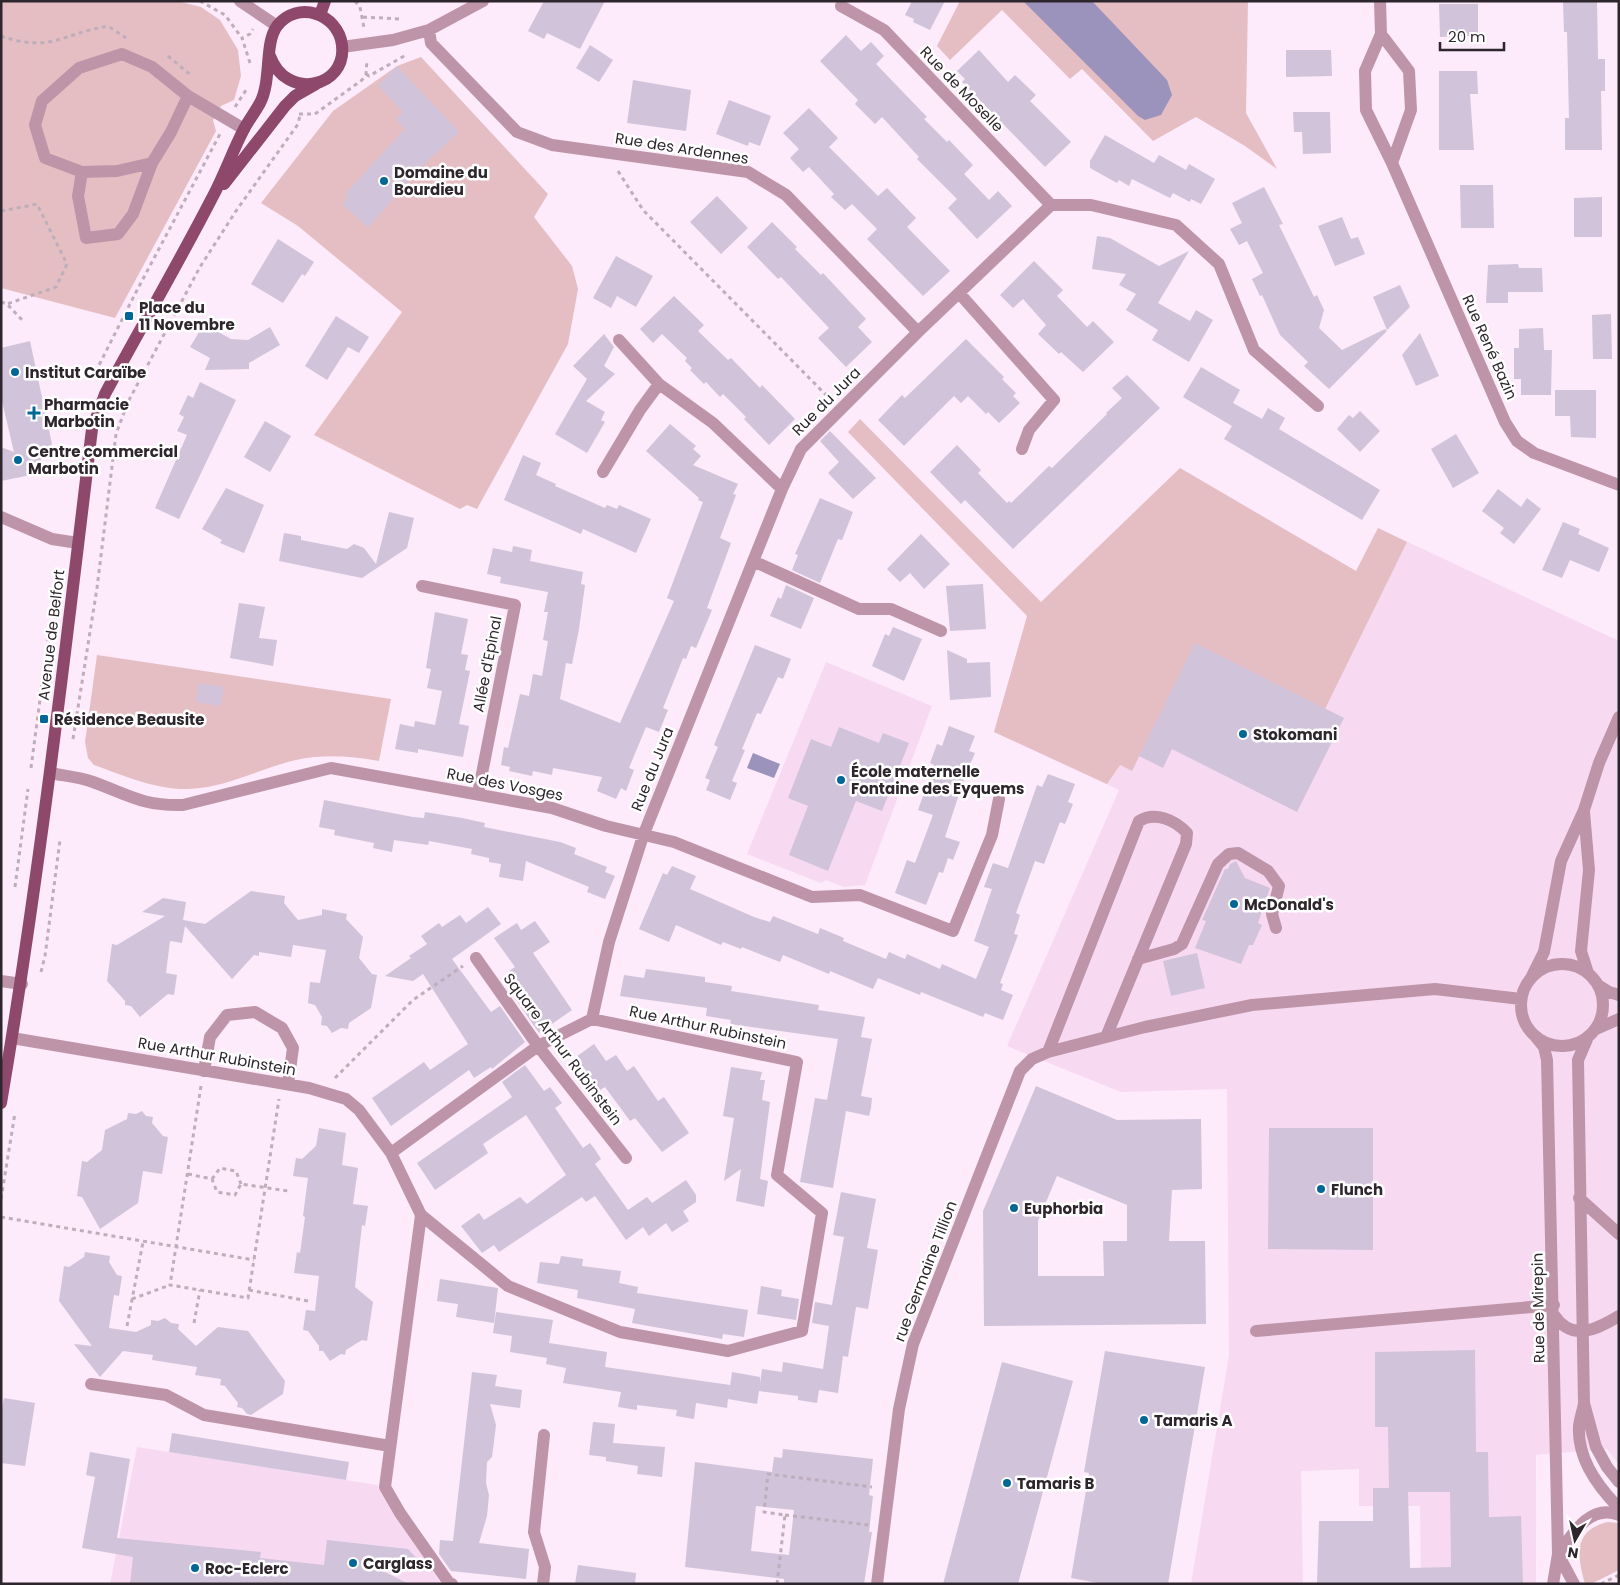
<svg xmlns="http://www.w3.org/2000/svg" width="1620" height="1585" font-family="Poppins,sans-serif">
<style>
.built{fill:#f7daf2}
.green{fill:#e5bec3}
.water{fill:#9c93bd}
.building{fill:#d1c3da;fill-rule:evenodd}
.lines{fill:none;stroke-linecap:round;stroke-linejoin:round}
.path{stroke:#beaebb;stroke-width:3;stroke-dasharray:4 4;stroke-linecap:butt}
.minor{stroke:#be95a8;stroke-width:12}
.major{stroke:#8d486b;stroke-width:12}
.poi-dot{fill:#036796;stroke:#fff;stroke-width:2}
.labels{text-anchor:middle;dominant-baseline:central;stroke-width:5;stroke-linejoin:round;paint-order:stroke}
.street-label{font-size:15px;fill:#2e262d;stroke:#fff}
.poi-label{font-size:15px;font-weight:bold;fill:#2e262d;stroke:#fff;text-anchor:start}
</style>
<rect width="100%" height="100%" fill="#fdeafa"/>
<!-- built -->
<path class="built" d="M1180,468L1356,571L1378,528L1619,641V1465L1607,1449L1536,1455V1584H1421L1420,1506H1359V1469L1301,1471L1303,1584H1191L1229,1355L1227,1089L1121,1092L1007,1046L1119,790L994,732Z
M826,662L932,706L865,885L844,887L826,880L821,883L747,854Z
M137,1447L377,1485L441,1584H110Z"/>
<!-- green -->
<path class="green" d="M1,1H177L201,7L220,20L238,50L241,76L234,100L221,106L213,120L216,131L115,318L1,288Z
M960,1H1248L1246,113L1277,169L1245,146L1196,117L1153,141L1082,69L1070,79L1002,10L950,60L937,46Z
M421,57L548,194L534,217L572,266L578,289L568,344L477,509L467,505L460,509L314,435L402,312L298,226L261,203L333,111L397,66Z
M860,419L1041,602L1180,468L1356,571L1378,528L1407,542L1325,709L1195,644L1132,771L1120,765L1107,784L994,732L1027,616L848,432Z
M97,655L391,699L379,761C351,756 323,754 296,760C261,768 226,788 189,789C156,790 125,776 94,765L88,758L85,742Z
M1608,1522L1619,1523V1570L1591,1584H1585C1577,1556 1573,1530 1608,1522Z"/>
<!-- water -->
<path class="water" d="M1023,1H1092L1167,80L1172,95L1161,115L1145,120L1138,116Z
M753,753L780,764L774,778L747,768Z"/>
<!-- building -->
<path class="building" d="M544,1H605L580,49L547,33L544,39L528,31Z
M912,1H945L930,30L913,22L914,19L905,15Z
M1563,1H1597L1598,59H1605V91H1601L1602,150H1565V118H1569L1567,32H1564Z
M1439,4H1478V36L1440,37Z
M846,35L861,51L871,42L884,56L876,64L927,117L924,119L947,142L949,140L973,165L964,174L989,200L998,191L1012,206L977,239L948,208L957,199L917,159L919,157L882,117L875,124L855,104L858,100L820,61Z
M590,45L613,60L599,82L576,68Z
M979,50L1008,82L1015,75L1036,95L1030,101L1071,142L1045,167L962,82L965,79L957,71Z
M1286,50H1331L1332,76L1286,77Z
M397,66L459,132L422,166L368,228L342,204L348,197L345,194L405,129L396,119L403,112L378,85Z
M1439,71H1477L1478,94H1470L1474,150H1439Z
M633,80L691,90L686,131L627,123Z
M729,100L771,116L760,146L749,142L748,146L716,134Z
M809,108L838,138L829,147L878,196L887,188L916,218L907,227L950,271L923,296L867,239L877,229L852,204L845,210L831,197L834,194L809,167L803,172L790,158L799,149L783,133Z
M1293,112H1330L1331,153L1303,154L1302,132H1294Z
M1105,135L1154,163L1159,155L1186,170L1189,164L1215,179L1201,204L1191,199L1190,202L1173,193L1170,198L1132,179L1129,186L1119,180L1117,183L1090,168V161Z
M1460,185H1493L1494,228H1461Z
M1264,187L1283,224L1279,225L1314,297L1317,295L1324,310L1319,328L1342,350L1385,329L1387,331L1329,389L1304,366L1308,362L1280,335L1262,295L1260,296L1252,279L1263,273L1247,241L1239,245L1230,229L1242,223L1232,203Z
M717,196L748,228L721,254L690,222Z
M1602,197V237H1574V198Z
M1342,217L1351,239L1358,237L1365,254L1335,266L1318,226Z
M772,222L797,247L795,249L821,275L823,273L866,319L858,327L872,342L846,367L818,338L829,328L781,277L778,279L747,247Z
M1097,236L1110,238L1159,266L1189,251L1158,303L1190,321L1196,310L1213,320L1189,362L1152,340L1158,330L1126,310L1136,294L1119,285L1126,274L1092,269Z
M278,239L314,262L305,276L302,274L283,303L251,284Z
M616,256L653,276L636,307L617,296L611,308L593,298Z
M1034,261L1063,290L1057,296L1087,327L1093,321L1114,342L1083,372L1061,352L1059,354L1038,334L1046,325L1023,299L1013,308L1000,295Z
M1518,264L1519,268H1542L1543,292H1508V303H1486L1488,265Z
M1400,285L1410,307L1387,330L1373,297Z
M674,296L704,325L698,331L728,360L731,358L760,388L762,385L795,419L769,445L744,419L746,417L723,394L720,397L706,382L704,384L690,370L692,368L685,361L687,358L662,334L653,343L640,329Z
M1611,314L1612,359H1593L1592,315Z
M336,316L369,337L359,353L348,347L327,380L305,366Z
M204,324L231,339L248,340L270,327L280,345L249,363V369L205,370L210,358L190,347Z
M1543,328L1544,350H1552L1551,395H1521V379H1514V348H1519V329Z
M1420,333L1439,376L1416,386L1402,355Z
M604,334L614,347L604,366L615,374L586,401L605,412L601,420L605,422L587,453L555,434L587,379L573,366Z
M966,339L1004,377L1002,379L1016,393L1013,396L1020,403L999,423L988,412L986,414L968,396L961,403L954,396L904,446L878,420L902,395L905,398Z
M30,341L52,444L31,475L1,481V447L14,452L1,397V348Z
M1201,367L1240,390L1233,403L1262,419L1268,408L1285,418L1279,429L1380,490L1362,520L1224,439L1232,426L1183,397Z
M1127,375L1160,408L1013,549L965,500L961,504L930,472L957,445L981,470L978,473L1007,503L1009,501L1011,503L1049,466L1052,468L1107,414L1106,413L1122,398L1112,388Z
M200,382L236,400L179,519L155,508L187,435L177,431L184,417L179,414L188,395L193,398Z
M1555,390H1596V438L1571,437L1570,416H1555Z
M1360,411L1380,431L1360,452L1337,429L1349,415L1353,418Z
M265,421L291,436L270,472L244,457Z
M670,424L696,446L693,449L701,456L693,465L738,484L733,494L736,495L720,538L731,543L707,608L712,610L696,648L691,646L686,659L683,658L663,708L668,710L659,732L646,727L629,768L634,770L626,791L621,788L616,799L597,791L602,777L553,768L552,775L533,771L532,776L509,771L510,767L501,765L504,747L508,748L520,694L529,696L533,674L542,676L548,641L543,640L548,612H544L548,592L500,583L501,577L487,574L493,548L512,552L513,546L532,550L530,561L583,572L581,584L585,585L579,629L572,664L566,663L560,699L620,723L674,601L667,598L703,502L698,500L699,498L646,451Z
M830,431L876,478L853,499L828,473L839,462L820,441Z
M1456,434L1479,473L1453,488L1431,449Z
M523,455L541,463L536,475L556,484L555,486L605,508L607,505L617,509L619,505L651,519L636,553L583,529L581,534L504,500Z
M226,488L264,505L244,553L220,543L222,540L202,529Z
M1498,489L1521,507L1527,498L1541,509L1514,544L1500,533L1504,528L1482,511Z
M820,498L853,512L842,540L838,539L820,583L792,570L798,555L795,554Z
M389,512L414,518L407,548L362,578L279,561L284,533L301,536V540L347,549L354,544L364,548L376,564Z
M1563,522L1580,529L1578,534L1609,548L1599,572L1570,560L1562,578L1542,570Z
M921,534L950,564L924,589L910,573L900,582L887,569Z
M983,584L986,629L950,631L946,586Z
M786,585L814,598L801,629L770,616L778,597L781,599Z
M239,603L265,607L259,638L277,640L273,666L230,658Z
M435,612L468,619L461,654L468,655L465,670L470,671L459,724L469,726L463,757L418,749V753L395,749L400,724L414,727L415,721L435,725L442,691L427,688L431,669L426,668Z
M893,627L922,639L904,681L872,666L885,634L889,636Z
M1195,643L1344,718L1297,812L1172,749L1163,768L1139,756Z
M755,645L791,659L783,679L778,677L761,714L757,713L742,749L745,750L732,781L737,783L730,800L706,790L710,780L705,778L718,747L714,745Z
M947,650L967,659V663L990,662L991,697L950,700Z
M199,683L224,687L221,706L196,702Z
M949,726L975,736L969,751L975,753L965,776L945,837L960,842L953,860L948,858L943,873L939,872L926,905L895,893L907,860L915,863L933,815L918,810L934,765L930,763L937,744L942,746Z
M839,727L879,743L883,733L909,743L882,811L856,801L828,871L789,855L808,806L788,798L811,739L831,747Z
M1048,774L1075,784L1068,802L1073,804L1065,824L1060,822L1044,864L1035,861L1016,913L1020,915L1014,934L1018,935L1000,983L1003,984L1001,990L1013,995L1003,1020L985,1013L983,1017L921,992L920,995L878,978L873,989L830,971L829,974L783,955L780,962L742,947L741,949L723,942L721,945L676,925L669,942L639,929L663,873L667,875L672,866L696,876L690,889L754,917L770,922L773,916L818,934L820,928L844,938L843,941L886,959L889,952L905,959L907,954L940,969L942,964L976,979L989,947L974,941L992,889L984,887L993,863L1008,868L1037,785L1042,787Z
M324,800L413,817L424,818L425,812L462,818L485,823L484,827L560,842L576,848L574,854L607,867L605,872L615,876L605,899L587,892L589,887L526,861L523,881L499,877L501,864L489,862V858L471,854L472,849L429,841L428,845L394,840L392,852L373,848L374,843L334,835L335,830L319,827Z
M1236,861L1245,878L1270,888L1258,923L1262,925L1253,945H1249L1241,964L1195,948L1206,921L1202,920L1225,869H1228L1230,864Z
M251,891L285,896L284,903L298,920L322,915V909L347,914L346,919L363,937L359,958L372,974L377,975L371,1008L349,1023L348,1029L341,1028L332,1033L327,1026L321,1025L322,1017L315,1005L308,1003L310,982L320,983L326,950L293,945L291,957L259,952V956L254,955L232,979L185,926L182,943L170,941L166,973L177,975L174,995L168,994L140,1017L131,1006L125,1005V1001L107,981L112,944L117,945L165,916L142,912L163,898L186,902L183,920L205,924Z
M488,907L501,924L452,959L491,1012L500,1006L525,1042L492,1069L491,1067L474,1078L469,1070L391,1126L372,1098L424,1062L430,1070L468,1044L423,974L413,981L385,976L411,958L409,956L427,944L421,936L439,923L442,927L460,915L466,923Z
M535,921L550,942L533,953L572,1010L539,1033L514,997L523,992L509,971L515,967L494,938L517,923L521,930Z
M1197,953L1205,988L1171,996L1163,961Z
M646,969L705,977V982L732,986L731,991L819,1005L818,1010L865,1017L861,1037L872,1039L861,1096L872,1098L871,1108L869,1116L846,1111L833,1188L800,1182L815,1098L827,1100L838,1039L730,1024L731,1020L706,1016L707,1008L620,996L624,975L644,978Z
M594,1044L606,1061L616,1055L627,1071L634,1066L658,1101L664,1097L689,1133L662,1152L635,1118L630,1121L605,1087L600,1090L576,1057Z
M525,1065L544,1091L550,1087L562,1103L555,1108L583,1148L590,1143L596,1151L601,1159L595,1164L628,1210L647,1197L652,1203L686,1180L696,1195V1202L683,1211L689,1221L672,1232L666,1223L649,1236L643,1227L626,1240L595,1196L586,1202L582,1197L499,1252L494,1245L482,1253L461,1226L479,1213L484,1220L520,1197L527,1204L566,1175L526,1115L483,1144L488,1153L435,1190L417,1163L512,1097L502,1082Z
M731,1067L762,1072L760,1080H765L762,1100L770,1102L760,1179L768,1181L764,1207L736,1201L741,1169L724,1181L734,1118L723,1116Z
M1036,1086L1117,1120L1201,1119L1202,1189L1172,1190L1169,1241H1205L1206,1324L984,1326L983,1211ZM1057,1176L1127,1205V1241H1103L1104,1276H1038V1221Z
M142,1111L146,1116L153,1117L152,1123L163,1136L168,1137L162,1174L143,1171L138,1203L100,1229L82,1197L77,1196L82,1161L87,1162L102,1150L105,1130L127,1119L128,1113L136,1114Z
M319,1128L346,1133L342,1165L358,1168L353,1204L368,1206L365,1226L362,1225L355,1287L373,1302L367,1341L362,1340L346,1350L345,1355L341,1354L330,1361L323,1351H319V1346L308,1331L303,1330L306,1310L315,1311L319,1276L294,1273L297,1252L300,1253L305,1217L303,1216L308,1178L293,1176L296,1158L302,1159L316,1146Z
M1269,1128H1373V1250L1268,1249Z
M841,1192L876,1199L867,1248L878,1250L868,1309L856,1307L848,1357L843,1356L838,1393L819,1390L817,1403L798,1400V1396L759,1391L757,1404L728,1399L727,1408L696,1403L694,1419L676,1416L677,1410L637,1405V1410L618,1407L621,1392L563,1383L566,1368L546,1364L547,1358L510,1352L512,1336L493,1333L496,1312L553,1320L549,1343L607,1352L605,1367L730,1385L729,1393L732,1372L760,1377V1384L762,1369L782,1372L783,1362L823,1369L829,1326L812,1323L815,1302L832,1305L844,1237L833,1235Z
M85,1252L110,1256L109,1262L117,1275L122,1276L119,1296L114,1295L109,1328L136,1332L151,1325V1320L158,1321L165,1318L171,1323L179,1324L178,1329L196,1346L218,1327L248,1331L285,1381L283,1394L251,1415L247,1414L242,1408L237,1407L238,1403L225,1386L220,1385L221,1379L195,1375L197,1367L152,1360L153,1355L123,1351L100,1377L74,1344L92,1346L59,1301L64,1266L69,1267L84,1257Z
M561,1256L583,1259L582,1266L621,1271L619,1283L638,1287L637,1293L748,1310L744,1337L723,1334L722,1339L632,1323L635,1309L577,1298L578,1290L537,1283L540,1262L559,1264Z
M440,1279L498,1288L494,1323L456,1317L458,1304L437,1301Z
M761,1286L782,1290L781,1296L799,1299L796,1320L757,1314Z
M1475,1350L1476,1452H1488L1489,1517L1521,1516L1523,1584H1317L1319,1521H1373V1488H1389L1388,1427H1375V1352ZM1408,1492H1450L1451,1567L1410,1568Z
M1105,1351L1205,1367L1168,1584H1104L1071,1578L1089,1473L1084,1472Z
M1002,1362L1073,1381L1018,1584H943Z
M472,1372L497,1375L495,1386L522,1390L520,1408L490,1404L496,1425L492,1457L487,1462L486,1483L489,1495L487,1516L479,1543L529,1549L526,1579L451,1571L439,1554L440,1540L453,1541Z
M4,1398L35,1403L25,1466L1,1463V1413Z
M593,1422L615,1424L613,1443L665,1447L662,1477L637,1474L638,1466L606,1461V1457L589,1455Z
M172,1433L349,1462L346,1480L169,1452Z
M783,1449L873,1459L869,1495L873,1496L869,1532H872L864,1584H784V1579L685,1567L695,1462L772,1472L774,1457L782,1458ZM756,1506L794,1510L789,1555L751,1551Z
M90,1452L130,1459L117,1538L261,1552L260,1558L324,1565L327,1540L408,1549L426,1568L362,1561L409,1584H130L133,1557L82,1548L95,1477L86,1475Z
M578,1565L636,1573L635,1584H575Z"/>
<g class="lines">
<!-- path -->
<path class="path" d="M200,1L225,15L242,38
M355,1L360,7L364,28
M363,17L400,19
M1,36C50,53 62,34 108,26L126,38
M168,56L192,76
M250,63L242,38L250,34L253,29
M366,74L369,76L406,55
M235,107L248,87
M299,114H315L362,80L366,74L367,60
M618,171L643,210L829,398
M1,211L37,204L67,264L56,287L7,304
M1,302L7,304L24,322
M92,379L135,294L220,134
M73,739L97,588L116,434L128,402L200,267L236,211L298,124L300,115
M31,768L56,578
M15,887L28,789
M41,972L45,956L60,840
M335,1078L413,1000L463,966
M201,1086L170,1285L248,1298L279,1099
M188,1174L212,1179L217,1192L235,1195L241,1184L288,1191
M212,1179L220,1168L236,1171L241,1184
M1,1199L15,1113
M1,1217L254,1260
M249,1290L308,1301
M132,1299L170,1285
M194,1323L200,1290
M127,1326L143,1242
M785,1515L869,1525
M777,1584L785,1515L764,1512L768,1474L872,1487
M1601,1584L1619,1575"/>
<!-- minor -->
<path class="minor" d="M240,1L277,26
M1380,1L1381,34L1365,71L1366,110L1392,163L1505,422L1517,441L1534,453L1619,485
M841,6L884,30L1051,205
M429,30L431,43L517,132L552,145L748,172L786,195L918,332
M1381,34L1409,71L1411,110L1392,163
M342,47L393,40L429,30L483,1
M188,96L171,132L152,163L117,171L82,172L45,158L35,125L42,101L79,68L122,54L152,67L188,96L244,129
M82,172L78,196L86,238L118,234L133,214L152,163
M959,293L1054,400L1029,430L1022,449
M619,340L659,384L713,423L782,489
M603,472L640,410L659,384
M1,517L52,539L78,543
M753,561L859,609H891L941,631
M422,586L515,605L478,794
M50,773C65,776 79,777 93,782C129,795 142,806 183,805L331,768L552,808L606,826L674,842L812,897L860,895L953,931L992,835L999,799
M1584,812L1589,870L1581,951L1588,973
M476,958L538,1046L626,1158
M1138,959L1174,949L1182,944L1218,864L1229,854L1238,853L1268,871L1279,886L1272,914L1276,928
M1521 1005a41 41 0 1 1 82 0a41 41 0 1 1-82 0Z
M1532,976L1544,952L1561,861L1584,810L1599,763L1619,717
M1,981L22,984
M1598,985L1609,992L1619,995
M592,1019L609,942L643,836L782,489L801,449L918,332L1051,205H1091L1176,225L1219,264L1254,350L1318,406
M1596,1029L1619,1019
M1535,1036L1544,1047L1547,1060L1558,1554L1553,1584
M1588,1037L1578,1060L1584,1403C1583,1410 1580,1418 1579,1426C1577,1458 1598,1487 1619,1508
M12,1038L309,1088L346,1099L359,1110L391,1153L421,1215L508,1286L620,1332L728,1351L802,1331L822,1213L777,1175L797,1062L592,1019L538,1046L391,1153
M1048,1052L1139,821C1155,811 1175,820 1187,833L1186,844L1106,1037
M204,1071L210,1037L227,1015L255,1012L282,1028L293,1048L288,1084
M1579,1198L1619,1234
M421,1215L385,1487L400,1513L449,1583L452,1584
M1554,1315C1572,1342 1596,1330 1619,1316
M1256,1331L1554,1305
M91,1384L166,1395L204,1415L390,1446
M1584,1403L1596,1447L1607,1467L1619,1482
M1558,1554C1572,1535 1590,1503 1619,1515
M1558,1554L1574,1584
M543,1584L545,1567L534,1532L544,1435
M877,1584L899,1409L913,1344L1020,1071L1032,1059L1048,1052L1145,1027L1252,1005L1435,989L1521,999"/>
<!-- major -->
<path class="major" d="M320,15L325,1
M224,184L285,106L295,96L316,84
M1,1103C39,879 65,654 92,429L105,394C140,329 178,264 212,198C224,176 232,152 244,129C249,120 255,112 260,103C272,80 264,44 277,26C297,0 338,13 342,45C347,88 286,101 270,56"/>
</g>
<!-- markers -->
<g class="poi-dot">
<circle cx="384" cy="181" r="5"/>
<rect x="124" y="311" width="10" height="10" rx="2.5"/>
<circle cx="15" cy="372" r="5"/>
<path d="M31.5 405.5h5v5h5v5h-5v5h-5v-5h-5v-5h5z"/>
<circle cx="18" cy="460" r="5"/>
<rect x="39" y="714" width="10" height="10" rx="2.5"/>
<circle cx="1243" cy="734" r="5"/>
<circle cx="841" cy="780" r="5"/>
<circle cx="1234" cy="904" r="5"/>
<circle cx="1321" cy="1189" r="5"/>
<circle cx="1014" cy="1208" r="5"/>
<circle cx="1144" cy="1420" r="5"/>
<circle cx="1007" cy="1483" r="5"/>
<circle cx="353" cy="1563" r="5"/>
<circle cx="195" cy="1568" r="5"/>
</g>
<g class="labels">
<!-- street labels -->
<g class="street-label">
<text transform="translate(962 89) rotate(46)">Rue de Moselle</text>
<text transform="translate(682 148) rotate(9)">Rue des Ardennes</text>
<text transform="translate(1490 347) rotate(66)">Rue René Bazin</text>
<text transform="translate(826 401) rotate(-45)">Rue du Jura</text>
<text transform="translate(51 635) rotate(-83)">Avenue de Belfort</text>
<text transform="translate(487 664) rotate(-79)">Allée d'Epinal</text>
<text transform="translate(652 769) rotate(-68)">Rue du Jura</text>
<text transform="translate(505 784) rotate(11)">Rue des Vosges</text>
<text transform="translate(708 1027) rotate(12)">Rue Arthur Rubinstein</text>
<text transform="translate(563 1049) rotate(53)">Square Arthur Rubinstein</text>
<text transform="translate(217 1056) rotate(10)">Rue Arthur Rubinstein</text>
<text transform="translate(925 1271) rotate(-69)">rue Germaine Tillion</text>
<text transform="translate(1538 1308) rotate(-91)">Rue de Mirepin</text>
</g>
<!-- poi labels -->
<g class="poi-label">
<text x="394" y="172">Domaine du<tspan x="394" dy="17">Bourdieu</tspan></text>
<text x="139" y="307">Place du<tspan x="139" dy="17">11 Novembre</tspan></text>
<text x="25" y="372">Institut Caraïbe</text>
<text x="44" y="404">Pharmacie<tspan x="44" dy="17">Marbotin</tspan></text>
<text x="28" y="451">Centre commercial<tspan x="28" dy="17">Marbotin</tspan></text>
<text x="54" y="719">Résidence Beausite</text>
<text x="1253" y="734">Stokomani</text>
<text x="851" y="771">École maternelle<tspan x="851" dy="17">Fontaine des Eyquems</tspan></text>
<text x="1244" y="904">McDonald's</text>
<text x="1331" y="1189">Flunch</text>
<text x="1024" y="1208">Euphorbia</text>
<text x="1154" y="1420">Tamaris A</text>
<text x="1017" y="1483">Tamaris B</text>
<text x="363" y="1563">Carglass</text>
<text x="205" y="1568">Roc-Eclerc</text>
</g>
</g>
<!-- border -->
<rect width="1620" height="1585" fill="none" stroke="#2e262d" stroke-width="5"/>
<!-- north arrow -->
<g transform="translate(1575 1540) rotate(189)" stroke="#ffffff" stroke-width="4" paint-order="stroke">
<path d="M0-4L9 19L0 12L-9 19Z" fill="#2e262d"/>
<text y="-8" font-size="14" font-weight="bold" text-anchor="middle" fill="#2e262d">N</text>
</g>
<!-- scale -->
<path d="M1440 42v8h64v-8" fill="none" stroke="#2e262d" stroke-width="2.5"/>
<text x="1448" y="42" font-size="15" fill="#2e262d" stroke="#ffffff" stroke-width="4" paint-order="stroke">20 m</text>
</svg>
